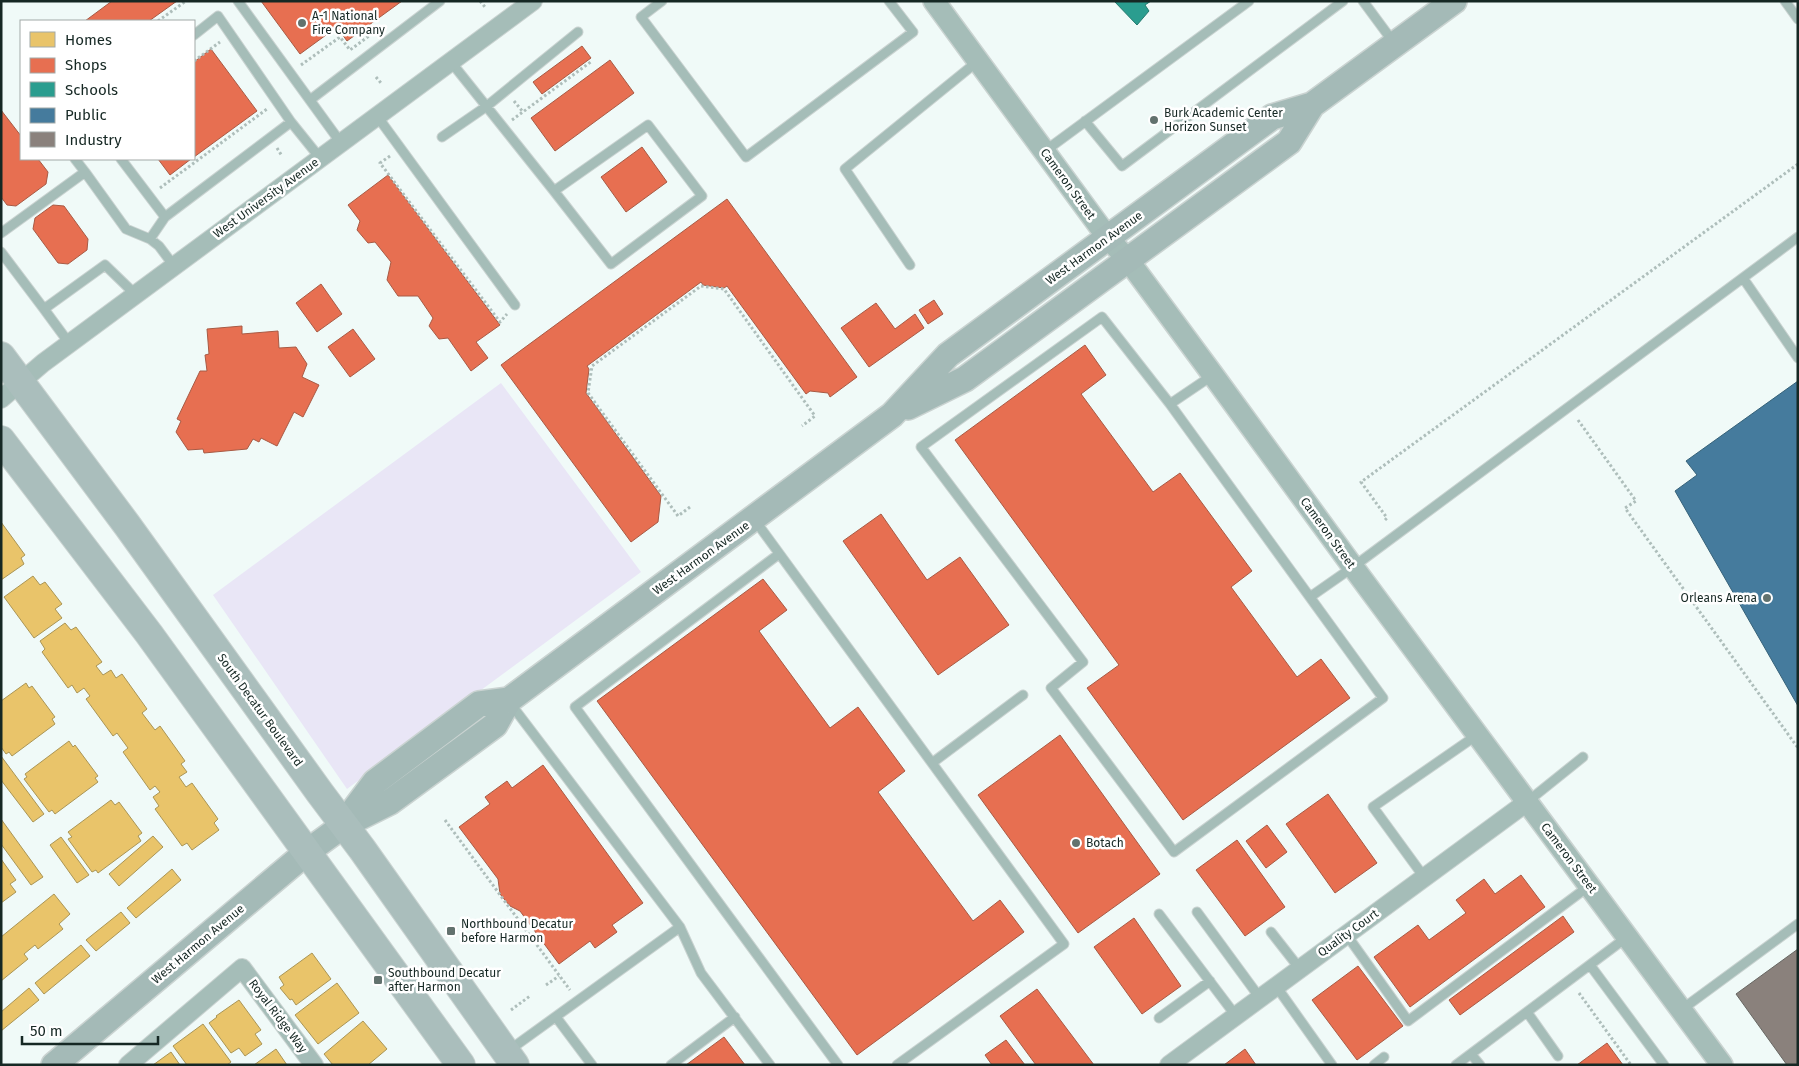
<svg xmlns="http://www.w3.org/2000/svg" width="1799" height="1066" font-family="'Fira Sans',sans-serif">
<style>
.green{fill:#e9e6f6}
.homes{fill:#e9c46a;stroke:#aa9555}
.shops{fill:#e76f51;stroke:#a85a44}
.schools{fill:#2a9d8f;stroke:#247a6f}
.public{fill:#457b9d;stroke:#376279}
.industry{fill:#8a817c;stroke:#676662}
.lines{fill:none;stroke-linecap:round;stroke-linejoin:round}
.service-casing{stroke:#cad3d1;stroke-width:11}
.minor-casing{stroke:#cad3d1;stroke-width:20}
.tertiary-casing{stroke:#cad3d1;stroke-width:24}
.secondary-casing{stroke:#cad3d1;stroke-width:28}
.primary-casing{stroke:#cad3d1;stroke-width:30}
.path{stroke:#aebebb;stroke-width:3;stroke-dasharray:2.5 2.5;stroke-linecap:butt}
.service{stroke:#a5bdb8;stroke-width:9}
.minor{stroke:#a5bdb8;stroke-width:18}
.tertiary{stroke:#a5bdb8;stroke-width:21}
.secondary{stroke:#a4bab7;stroke-width:25}
.primary{stroke:#aabebc;stroke-width:28}
.poi-dot{fill:#62726e;stroke:#fff;stroke-width:2}
.labels{text-anchor:middle;dominant-baseline:central;stroke-width:5;stroke-linejoin:round;paint-order:stroke}
.poi-label{font-size:12px;fill:#162824;stroke:#fff;text-anchor:start}
.street-label{font-size:12px;fill:#162824;stroke:#fff}
</style>
<rect width="100%" height="100%" fill="#f0faf8"/>
<!-- green -->
<path class="green" d="M501,383L641,572L347,789L213,595Z"/>
<!-- homes -->
<path class="homes" d="M1,522L25,555L21,558L24,564L1,580Z
M33,576L40,585L45,582L62,604L55,609L62,618L34,638L4,597Z
M65,623L71,630L76,627L102,662L96,666L103,675L111,670L116,678L122,674L147,709L142,713L155,730L160,726L185,761L181,764L187,772L179,777L186,787L192,783L218,819L214,823L219,830L192,850L187,843L182,846L155,809L159,806L153,797L160,792L155,786L150,790L123,752L128,748L117,733L113,736L86,699L90,696L84,688L77,693L72,685L68,688L42,652L45,649L40,641Z
M26,683L29,688L32,686L55,717L52,719L55,724L12,756L9,752L6,754L1,747V701Z
M69,741L73,747L75,745L98,776L95,778L98,782L55,814L52,810L49,812L24,779L27,777L25,774Z
M1,756L44,814L33,822L1,780Z
M111,800L115,805L119,802L142,833L138,836L141,841L98,873L96,870L92,872L68,839L72,837L68,832Z
M1,819L43,877L31,885L1,844Z
M153,836L163,847L119,886L109,874Z
M61,837L89,875L77,883L50,845Z
M1,859L16,880L10,884L16,892L1,903Z
M172,869L181,880L136,918L127,908Z
M54,894L70,914L59,924L63,929L38,949L35,945L24,954L28,959L1,981V937Z
M121,912L130,923L96,951L86,940Z
M81,945L90,956L44,994L35,983Z
M312,953L331,979L296,1005L292,999L290,1000L280,988L284,985L279,977Z
M337,983L359,1013L318,1044L295,1015Z
M29,988L39,1000L1,1031V1012Z
M239,1000L261,1030L255,1034L262,1044L245,1056L239,1048L231,1053L209,1023L217,1017L216,1016Z
M363,1021L387,1049L368,1065H333L324,1054Z
M203,1024L231,1062L227,1065H187L173,1046Z
M276,1049L287,1065H254Z
M171,1052L180,1065H153Z"/>
<!-- shops -->
<path class="shops" d="M112,1H177L149,21H85Z
M261,1H402L347,41L337,27L300,54Z
M582,46L591,58L542,94L533,82Z
M211,49L257,111L194,157V62Z
M610,60L634,93L555,151L531,118Z
M1,110L21,136V159H38L48,172L46,184L16,206L7,205L1,197Z
M642,147L667,182L626,212L601,177Z
M158,159H191L170,175Z
M388,175L500,325L476,342L488,358L471,371L448,338L439,339L429,326L433,318L418,296H398L387,280L391,262L375,242L368,243L357,230L360,221L348,205Z
M727,199L857,377L830,397L828,393L810,391L806,394L727,286L724,288L703,285L701,282L587,366L589,369L586,393L661,496L658,522L631,542L501,365Z
M53,205L64,206L88,239L87,250L68,264L58,263L33,229L35,218Z
M321,284L342,314L317,332L296,303Z
M934,300L943,314L928,324L919,310Z
M876,303L895,329L915,314L924,328L869,367L841,328Z
M242,326V334L278,331L279,348L296,347L307,364L302,377L319,385L303,417L294,412L277,446L261,438L259,442L253,439L247,449L204,453L203,449L188,450L176,432L181,421L177,419L200,371H207L205,355L209,354L207,329Z
M353,329L375,359L350,377L328,347Z
M1085,345L1106,375L1081,394L1153,492L1180,473L1252,571L1231,587L1297,677L1321,659L1350,698L1183,820L1087,688L1119,665L955,440Z
M881,514L927,580L960,557L1009,625L938,675L843,541Z
M763,579L787,610L759,631L830,728L858,707L905,771L878,792L973,921L1000,900L1024,932L857,1055L597,701Z
M1060,735L1160,874L1078,933L978,795Z
M543,765L643,903L612,925L617,932L595,948L590,941L559,964L520,911L510,906L500,894L498,879L459,827L490,804L485,797L507,781L512,788Z
M1328,794L1377,863L1335,893L1286,824Z
M1267,825L1287,852L1266,868L1246,841Z
M1237,840L1285,907L1245,936L1196,870Z
M1521,875L1545,907L1410,1007L1374,957L1418,925L1429,940L1466,913L1456,900L1484,879L1495,894Z
M1563,916L1574,932L1460,1015L1449,1000Z
M1134,918L1181,986L1142,1014L1094,947Z
M1358,966L1403,1026L1357,1060L1312,1000Z
M1037,989L1094,1065H1036L1000,1016Z
M724,1037L745,1065H686Z
M1006,1040L1025,1065H992L985,1055Z
M1607,1043L1623,1065H1577Z
M1245,1049L1256,1065H1224Z"/>
<!-- schools -->
<path class="schools" d="M1114,1H1151L1145,5L1149,11L1137,25Z"/>
<!-- public -->
<path class="public" d="M1798,381V706L1675,491L1697,475L1686,461Z"/>
<!-- industry -->
<path class="industry" d="M1798,949V1065H1787L1736,994Z"/>
<g class="lines">
<defs>
<path id="service" d="M238,1L341,143
M662,1L641,17L746,157L913,32L889,1
M1363,1L1394,43
M1785,1L1798,19
M194,35L218,16L291,122
M451,62L554,191L648,125L702,196L611,264L554,191
M310,100L440,1
M377,116L515,305
M1085,121L1122,166L1343,1
M442,137L487,106L578,32
M1045,151L1249,1
M121,159L165,217
M85,172L126,229L150,239L159,246L174,266
M1,233L85,172L75,159
M150,239L165,217L291,122L320,158
M1,252L44,309
M910,265L845,169L978,61
M1743,278L1798,358
M69,343L44,309L105,265L135,294
M1170,404L1383,698L1174,852L1051,688L1083,662L921,447L1102,317L1170,404L1213,375
M754,519L1064,944L897,1065
M779,554L575,707L838,1065
M1310,597L1353,567L1798,237
M510,703L680,927L701,973L770,1065
M932,763L1023,695
M1527,802L1583,757
M1424,877L1373,807L1477,735
M1197,912L1260,998
M1159,914L1236,1016
M1271,932L1300,969
M1346,934L1408,1021L1589,886
M1590,965L1664,1065
M1276,986L1332,1065
M1681,1010L1798,924
M1527,1012L1558,1056
M556,1017L592,1065
M1159,1018L1210,981
M508,1051L680,927
M1471,1054L1480,1065
M671,1065L735,1017
M1374,1065L1384,1057
M1456,1065L1627,937"/>
<path id="minor" d="M1,399L43,363L533,1
M128,1065L242,968L314,1065
M1169,1065L1527,802"/>
<path id="tertiary" d="M934,1L1108,238L1128,260L1213,375L1353,567L1722,1065"/>
<path id="secondary" d="M908,407L965,379L1289,142L1312,105
M345,822L375,782L479,704L509,700
M54,1065L307,852L344,825L390,802L495,725L509,700L892,415L948,355L1272,117L1312,105L1454,1"/>
<path id="primary" d="M1,356L127,525L320,793L362,849L515,1065
M1,440L149,634L461,1065"/>
</defs>
<!-- service casing -->
<use href="#service" class="service-casing"/>
<!-- minor casing -->
<use href="#minor" class="minor-casing"/>
<!-- tertiary casing -->
<use href="#tertiary" class="tertiary-casing"/>
<!-- secondary casing -->
<use href="#secondary" class="secondary-casing"/>
<!-- primary casing -->
<use href="#primary" class="primary-casing"/>
<!-- path -->
<path class="path" d="M480,1L485,7
M158,21L186,1
M194,61L220,42
M301,65L340,37L350,50L373,33
M376,77L381,83
M514,101L523,112
M512,120L592,61
M277,148L282,156
M390,156L380,163L500,322L507,314
M160,188L267,109
M1578,420L1636,501L1625,508L1798,748
M690,507L678,516L588,393L592,366L701,286L724,289L815,416L802,426
M1385,520L1387,518L1361,482L1798,164
M445,820L570,990
M546,985L559,976
M1579,993L1631,1065
M511,1010L530,996"/>
<!-- service -->
<use href="#service" class="service"/>
<!-- minor -->
<use href="#minor" class="minor"/>
<!-- tertiary -->
<use href="#tertiary" class="tertiary"/>
<!-- secondary -->
<use href="#secondary" class="secondary"/>
<!-- primary -->
<use href="#primary" class="primary"/>
</g>
<!-- markers -->
<g class="poi-dot">
<circle cx="302" cy="23" r="5"/>
<circle cx="1154" cy="120" r="5"/>
<circle cx="1767" cy="598" r="5"/>
<circle cx="1076" cy="843" r="5"/>
<rect x="446" y="926" width="10" height="10" rx="2.5"/>
<rect x="373" y="975" width="10" height="10" rx="2.5"/>
</g>
<g class="labels">
<!-- poi labels -->
<g class="poi-label">
<text x="312" y="16">A-1 National<tspan x="312" dy="14">Fire Company</tspan></text>
<text x="1164" y="113">Burk Academic Center<tspan x="1164" dy="14">Horizon Sunset</tspan></text>
<text x="1757" y="598" text-anchor="end">Orleans Arena</text>
<text x="1086" y="843">Botach</text>
<text x="461" y="924">Northbound Decatur<tspan x="461" dy="14">before Harmon</tspan></text>
<text x="388" y="973">Southbound Decatur<tspan x="388" dy="14">after Harmon</tspan></text>
</g>
<!-- street labels -->
<g class="street-label">
<text transform="translate(1068 184) rotate(54)">Cameron Street</text>
<text transform="translate(266 198) rotate(-36)">West University Avenue</text>
<text transform="translate(1094 248) rotate(-36)">West Harmon Avenue</text>
<text transform="translate(1328 533) rotate(54)">Cameron Street</text>
<text transform="translate(701 558) rotate(-36)">West Harmon Avenue</text>
<text transform="translate(260 710) rotate(54)">South Decatur Boulevard</text>
<text transform="translate(1569 858) rotate(53)">Cameron Street</text>
<text transform="translate(1348 933) rotate(-36)">Quality Court</text>
<text transform="translate(198 944) rotate(-40)">West Harmon Avenue</text>
<text transform="translate(278 1016) rotate(53)">Royal Ridge Way</text>
</g>
</g>
<!-- border -->
<rect width="1799" height="1066" fill="none" stroke="#162824" stroke-width="5"/>
<!-- legend -->
<rect x="20" y="20" width="175" height="140" fill="#ffffff" stroke="#a2a9a7"/>
<rect x="30" y="32" width="25" height="15" fill="#e9c46a" stroke="#a2a9a7"/>
<text x="65" y="45" font-size="15" fill="#162824">Homes</text>
<rect x="30" y="58" width="25" height="15" fill="#e76f51" stroke="#a2a9a7"/>
<text x="65" y="70" font-size="15" fill="#162824">Shops</text>
<rect x="30" y="82" width="25" height="15" fill="#2a9d8f" stroke="#a2a9a7"/>
<text x="65" y="95" font-size="15" fill="#162824">Schools</text>
<rect x="30" y="108" width="25" height="15" fill="#457b9d" stroke="#a2a9a7"/>
<text x="65" y="120" font-size="15" fill="#162824">Public</text>
<rect x="30" y="132" width="25" height="15" fill="#8a817c" stroke="#a2a9a7"/>
<text x="65" y="145" font-size="15" fill="#162824">Industry</text>
<!-- scale -->
<path d="M22 1036v8h136v-8" fill="none" stroke="#162824" stroke-width="2.5"/>
<text x="30" y="1036" font-size="15" fill="#162824" stroke="#ffffff" stroke-width="4" paint-order="stroke">50 m</text>
</svg>
